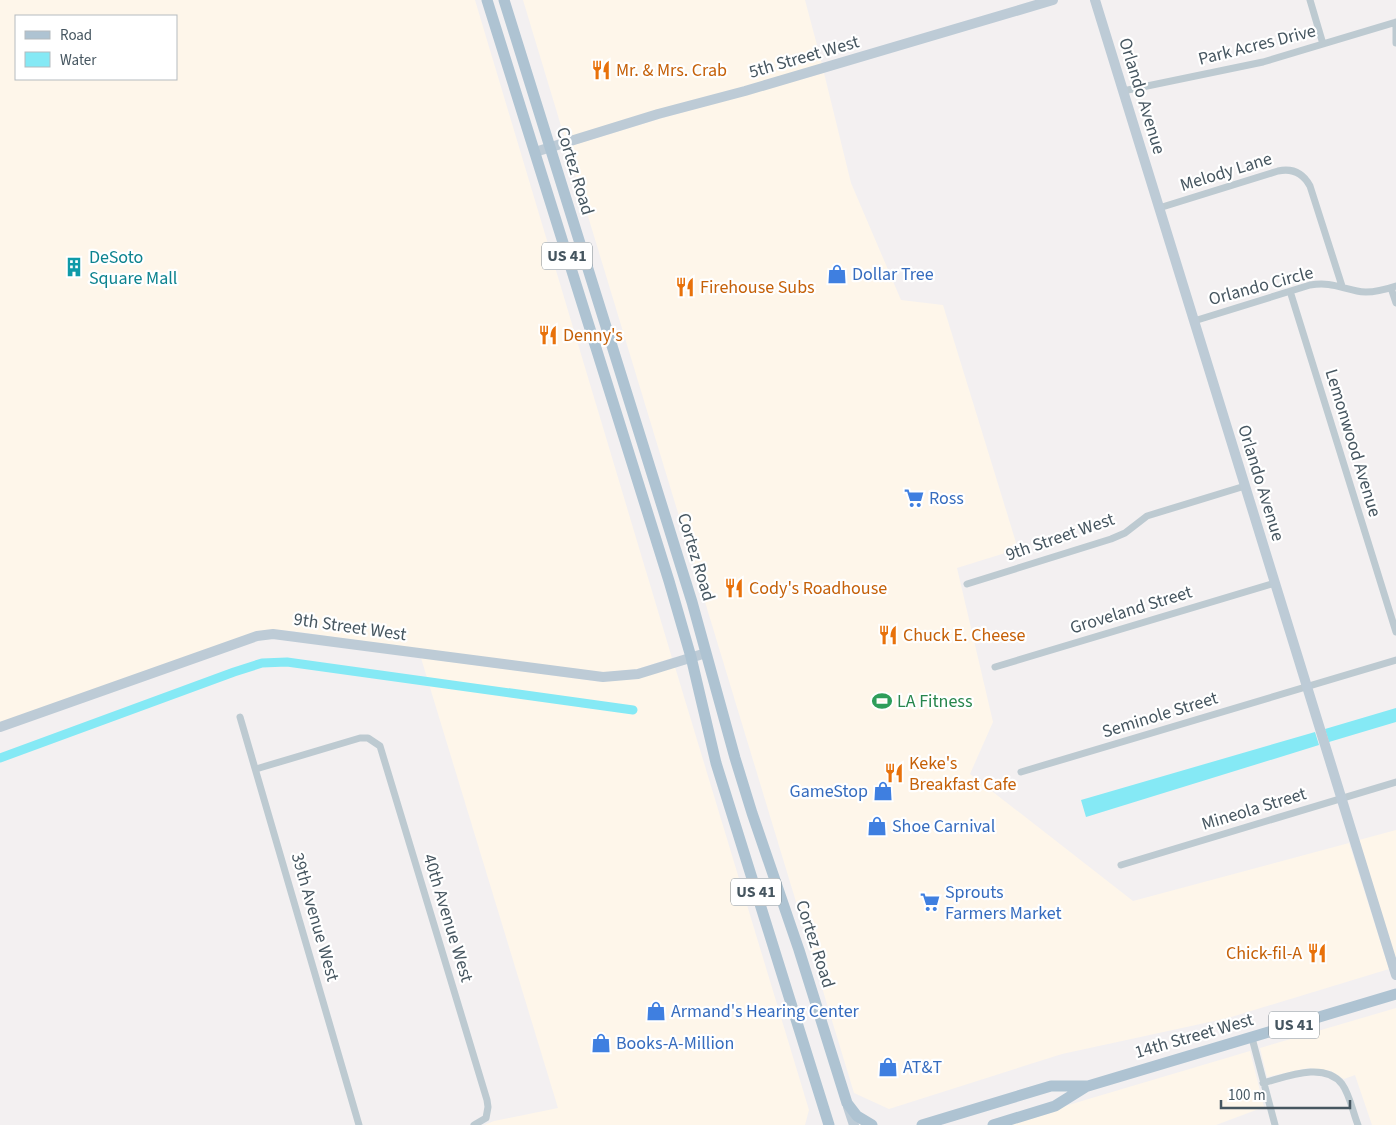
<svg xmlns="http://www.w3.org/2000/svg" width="1396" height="1125" font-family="'Source Sans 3',sans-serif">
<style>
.commercial{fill:#fef6ea;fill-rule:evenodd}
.water{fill:#85e9f5}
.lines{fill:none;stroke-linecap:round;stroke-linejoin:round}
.canal{stroke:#85e9f5;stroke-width:9}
.street{stroke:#bdcad1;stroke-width:7}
.secondary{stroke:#bdcbd6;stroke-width:10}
.primary{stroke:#aec3d2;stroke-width:11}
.labels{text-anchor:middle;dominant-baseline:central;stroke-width:4.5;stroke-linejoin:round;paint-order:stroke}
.shield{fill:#fff;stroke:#7e8990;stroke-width:1}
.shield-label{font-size:16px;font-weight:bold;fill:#465660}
.street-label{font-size:18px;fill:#465660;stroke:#fff}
.food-label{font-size:18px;fill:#c56008;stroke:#fff;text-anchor:start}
.culture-label{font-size:18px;fill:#0d838f;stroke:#fff;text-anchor:start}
.shop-label{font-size:18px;fill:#366cbe;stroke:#fff;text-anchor:start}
.leisure-label{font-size:18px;fill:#27864d;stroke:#fff;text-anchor:start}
</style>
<rect width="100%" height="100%" fill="#f3f0f1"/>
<!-- commercial -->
<path class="commercial" d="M0,0H475L672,658L637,669L603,673L586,672L292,631L273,630L0,723ZM16,16H176V79H16Z
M523,0H805L822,64L565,139Z
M824,73L851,183L901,300L943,305L1018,549L957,568L993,722L970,774L1133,901L1349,843L1389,969L1228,1018L1062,1054L889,1109L854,1093L567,147L659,119Z
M421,658L602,682L675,667L809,1110L805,1125H484L494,1121L558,1108Z
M1396,830V957H1395L1359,840Z
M1396,1008V1125H1372L1355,1075L1344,1079L1331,1071L1308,1068L1267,1077L1260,1048Z
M1250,1051L1264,1107L1216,1125H1009L1054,1112L1065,1106Z"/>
<!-- water -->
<path class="water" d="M1396,708V722L1329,742L1325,729Z
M1315,732L1319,745L1086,817L1081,800Z"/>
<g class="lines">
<!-- canal -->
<path class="canal" d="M0,758L234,672L262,663L287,662L633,710"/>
<!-- street -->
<path class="street" d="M1310,0L1323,44
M1396,22V43
M1123,91L1263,62L1396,22
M1159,208L1278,171C1292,168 1303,173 1310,186L1342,286
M1391,288L1396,303
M1290,291L1396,632
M1194,321L1310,285C1330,282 1338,287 1357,291C1369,294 1384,290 1396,286
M967,584L1111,539L1125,533L1147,516L1245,486
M995,667L1275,583
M240,717L359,1125
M256,769L360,738H368L380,746L487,1100L488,1107L486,1118L474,1125
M1021,772L1396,660
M1121,865L1396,782
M1252,1038L1275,1125
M1263,1083C1286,1077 1324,1061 1342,1084C1350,1095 1353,1113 1358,1125"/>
<!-- secondary -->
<path class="secondary" d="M1095,0L1396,975
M535,152L658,114L745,91L1053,0
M0,727L257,636L273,634L603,677L638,674L706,653
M848,1107L854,1125"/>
<!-- primary -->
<path class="primary" d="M487,0L669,581L691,657L716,763L829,1125
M504,0L692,602L735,758L752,813L799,950L847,1103L857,1116L872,1125
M922,1125L1051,1086H1088L1396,994
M993,1125L1055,1106L1087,1086"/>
</g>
<!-- icons -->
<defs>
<symbol id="restaurant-bare" viewBox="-9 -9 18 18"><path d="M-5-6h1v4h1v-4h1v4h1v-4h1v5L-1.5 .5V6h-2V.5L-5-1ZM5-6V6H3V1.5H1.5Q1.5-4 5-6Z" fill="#e8710a" stroke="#fff" stroke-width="2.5" paint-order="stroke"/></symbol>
<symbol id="building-bare" viewBox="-9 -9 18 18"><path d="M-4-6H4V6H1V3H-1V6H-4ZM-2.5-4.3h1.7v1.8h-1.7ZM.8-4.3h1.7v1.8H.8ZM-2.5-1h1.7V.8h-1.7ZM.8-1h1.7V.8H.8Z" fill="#0f9aa8" stroke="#fff" stroke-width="2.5" paint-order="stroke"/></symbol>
<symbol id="shop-bare" viewBox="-9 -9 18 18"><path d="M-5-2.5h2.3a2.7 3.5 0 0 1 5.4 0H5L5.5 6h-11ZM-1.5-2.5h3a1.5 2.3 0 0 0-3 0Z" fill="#3f7fe0" stroke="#fff" stroke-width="2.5" paint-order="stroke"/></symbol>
<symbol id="supermarket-bare" viewBox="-9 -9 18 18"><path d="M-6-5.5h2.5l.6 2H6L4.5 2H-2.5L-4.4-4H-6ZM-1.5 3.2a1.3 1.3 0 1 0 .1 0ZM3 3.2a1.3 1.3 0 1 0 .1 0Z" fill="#3f7fe0" stroke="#fff" stroke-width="2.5" paint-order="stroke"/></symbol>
<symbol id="stadium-bare" viewBox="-9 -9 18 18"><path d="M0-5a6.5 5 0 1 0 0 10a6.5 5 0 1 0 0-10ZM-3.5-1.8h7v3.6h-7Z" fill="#2e9e5b" stroke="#fff" stroke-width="2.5" paint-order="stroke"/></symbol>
</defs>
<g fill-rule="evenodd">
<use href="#restaurant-bare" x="587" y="56" width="28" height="28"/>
<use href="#building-bare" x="60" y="253" width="28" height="28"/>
<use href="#shop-bare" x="823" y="260" width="28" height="28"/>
<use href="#restaurant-bare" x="671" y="273" width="28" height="28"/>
<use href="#restaurant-bare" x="534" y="321" width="28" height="28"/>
<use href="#supermarket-bare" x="900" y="484" width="28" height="28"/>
<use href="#restaurant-bare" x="720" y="574" width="28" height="28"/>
<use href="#restaurant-bare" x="874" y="621" width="28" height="28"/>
<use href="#stadium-bare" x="868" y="687" width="28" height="28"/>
<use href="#restaurant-bare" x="880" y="759" width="28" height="28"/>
<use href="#shop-bare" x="869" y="777" width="28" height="28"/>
<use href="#shop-bare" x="863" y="812" width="28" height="28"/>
<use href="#supermarket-bare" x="916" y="888" width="28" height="28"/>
<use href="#restaurant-bare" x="1303" y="939" width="28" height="28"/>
<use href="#shop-bare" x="642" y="997" width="28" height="28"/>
<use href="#shop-bare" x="587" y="1029" width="28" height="28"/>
<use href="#shop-bare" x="874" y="1053" width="28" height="28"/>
</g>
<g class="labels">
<!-- shield labels -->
<g class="shield">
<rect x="542" y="242.5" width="50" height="27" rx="4"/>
<rect x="731" y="878.5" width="50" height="27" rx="4"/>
<rect x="1269" y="1011.5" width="50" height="27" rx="4"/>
</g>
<g class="shield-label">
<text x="567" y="256">US 41</text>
<text x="756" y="892">US 41</text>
<text x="1294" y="1025">US 41</text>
</g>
<!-- street labels -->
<g class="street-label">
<text transform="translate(1257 45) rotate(-14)">Park Acres Drive</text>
<text transform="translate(804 57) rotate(-16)">5th Street West</text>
<text transform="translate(1142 96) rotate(73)">Orlando Avenue</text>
<text transform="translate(575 171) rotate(73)">Cortez Road</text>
<text transform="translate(1226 172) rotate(-17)">Melody Lane</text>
<text transform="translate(1261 286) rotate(-15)">Orlando Circle</text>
<text transform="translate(1353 443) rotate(73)">Lemonwood Avenue</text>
<text transform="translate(1261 483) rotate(73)">Orlando Avenue</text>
<text transform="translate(1060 537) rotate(-19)">9th Street West</text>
<text transform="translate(696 557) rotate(73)">Cortez Road</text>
<text transform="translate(1131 610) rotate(-17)">Groveland Street</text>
<text transform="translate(350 627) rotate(8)">9th Street West</text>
<text transform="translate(1160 715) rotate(-17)">Seminole Street</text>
<text transform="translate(1254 809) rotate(-17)">Mineola Street</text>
<text transform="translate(315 917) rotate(74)">39th Avenue West</text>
<text transform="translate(448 918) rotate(73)">40th Avenue West</text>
<text transform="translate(815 944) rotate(72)">Cortez Road</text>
<text transform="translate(1194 1036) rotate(-16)">14th Street West</text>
</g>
<!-- food labels -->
<g class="food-label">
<text x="616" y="70">Mr. &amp; Mrs. Crab</text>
<text x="700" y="287">Firehouse Subs</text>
<text x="563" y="335">Denny's</text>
<text x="749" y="588">Cody's Roadhouse</text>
<text x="903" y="635">Chuck E. Cheese</text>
<text x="909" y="763">Keke's<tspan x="909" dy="21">Breakfast Cafe</tspan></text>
<text x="1302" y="953" text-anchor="end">Chick-fil-A</text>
</g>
<!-- culture labels -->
<g class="culture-label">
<text x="89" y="257">DeSoto<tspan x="89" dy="21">Square Mall</tspan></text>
</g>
<!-- shop labels -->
<g class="shop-label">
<text x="852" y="274">Dollar Tree</text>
<text x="929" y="498">Ross</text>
<text x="868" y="791" text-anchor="end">GameStop</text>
<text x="892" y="826">Shoe Carnival</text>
<text x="945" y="892">Sprouts<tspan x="945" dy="21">Farmers Market</tspan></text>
<text x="671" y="1011">Armand's Hearing Center</text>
<text x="616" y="1043">Books-A-Million</text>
<text x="903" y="1067">AT&amp;T</text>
</g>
<!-- leisure labels -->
<g class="leisure-label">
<text x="897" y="701">LA Fitness</text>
</g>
</g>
<!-- legend -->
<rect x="15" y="15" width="162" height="65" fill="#ffffff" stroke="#b5bbbf"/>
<rect x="25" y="31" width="25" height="8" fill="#aec3d2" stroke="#b5bbbf"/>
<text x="60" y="40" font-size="15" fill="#465660">Road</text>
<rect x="25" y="52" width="25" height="15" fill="#85e9f5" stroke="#b5bbbf"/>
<text x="60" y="65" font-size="15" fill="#465660">Water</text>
<!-- scale -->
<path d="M1221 1100v8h129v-8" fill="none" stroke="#465660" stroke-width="2.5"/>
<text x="1228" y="1100" font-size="15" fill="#465660" stroke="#ffffff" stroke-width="4" paint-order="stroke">100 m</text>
</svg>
